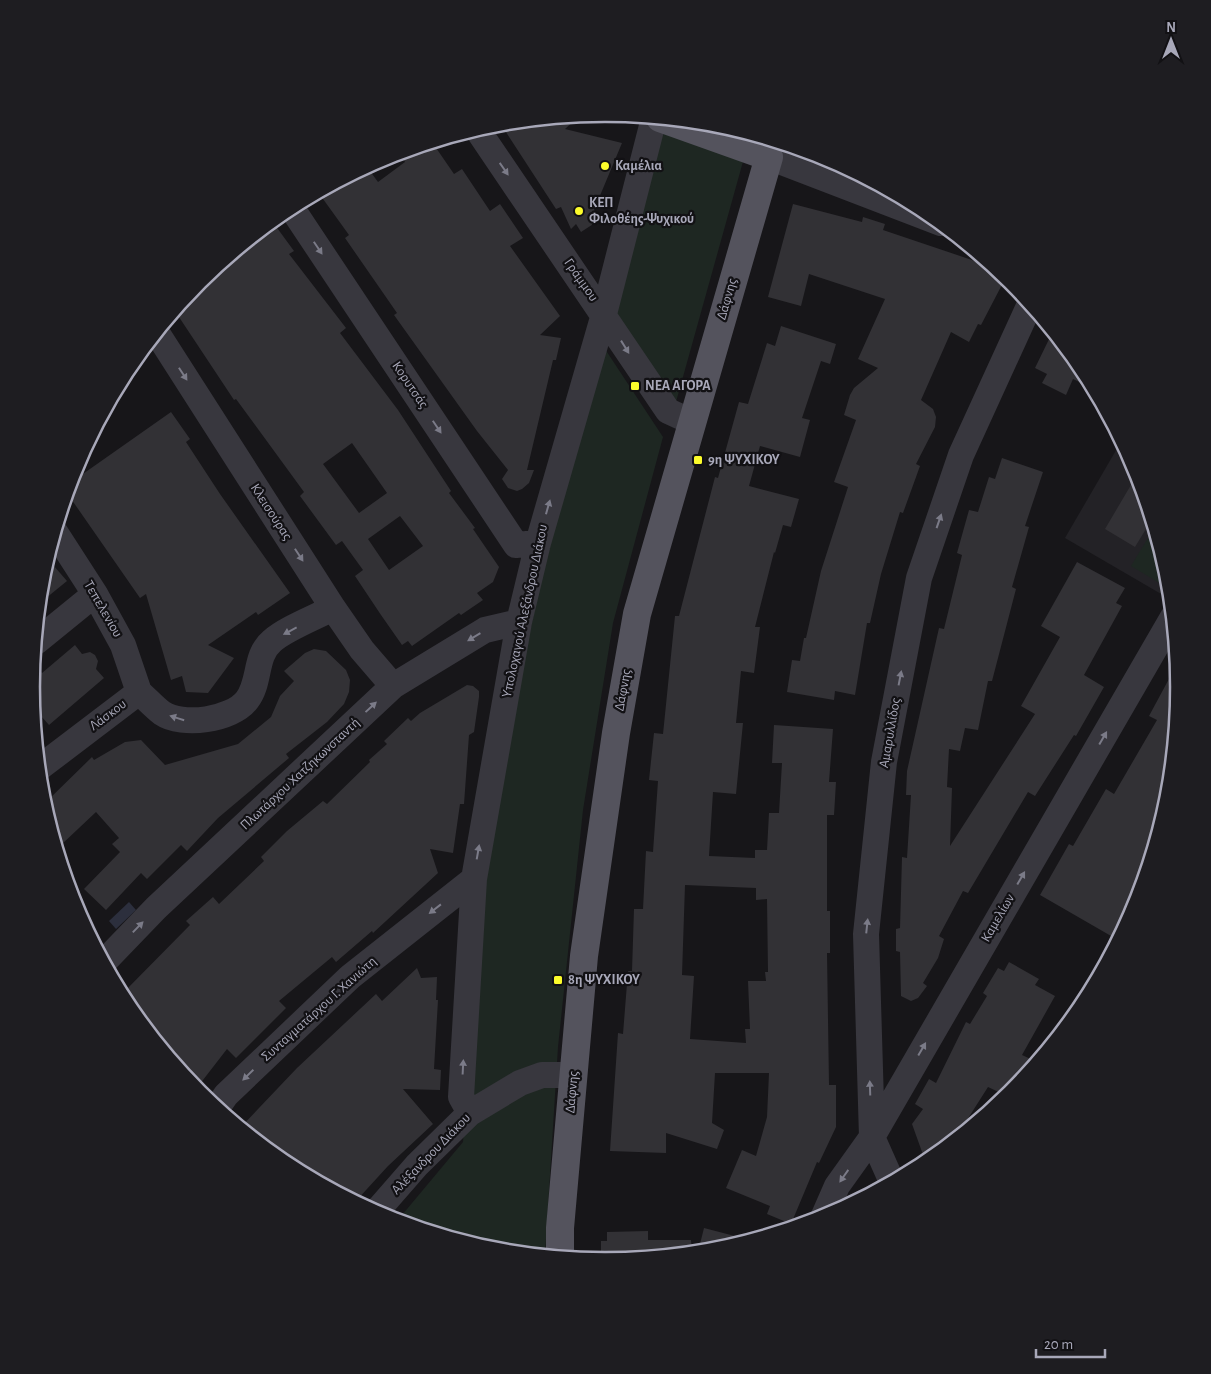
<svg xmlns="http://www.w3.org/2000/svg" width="1211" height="1374" font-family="'Alegreya Sans',sans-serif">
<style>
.built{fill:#232226}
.green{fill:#1e2722}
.water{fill:#2c2f3d}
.building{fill:#323135;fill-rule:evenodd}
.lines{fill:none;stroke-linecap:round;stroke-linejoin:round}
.minor{stroke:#38373e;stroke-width:26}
.major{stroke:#54535d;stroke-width:28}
.oneway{fill:#7b7b88}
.poi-dot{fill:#fcfc2b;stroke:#121114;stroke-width:2}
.labels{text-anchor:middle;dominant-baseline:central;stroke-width:4.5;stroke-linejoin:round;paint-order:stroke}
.poi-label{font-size:14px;font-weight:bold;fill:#a8a8b9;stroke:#121114;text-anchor:start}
.street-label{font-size:14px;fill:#a8a8b9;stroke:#121114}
.rim{fill:none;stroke:#a8a8b9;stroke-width:2.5}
</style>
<rect width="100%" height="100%" fill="#171619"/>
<!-- built -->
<path class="built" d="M1122,440L1136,468L1169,575L1171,594L1168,598L1065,538Z"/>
<!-- green -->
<path class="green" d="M664,129L744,158L676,402L613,315Z
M605,349L663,437L613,623L583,810L558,1047L545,1255L493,1250L397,1221L463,1142L485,873L512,713L560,495Z
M1154,528L1169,575V581L1166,587L1131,566Z"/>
<!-- water -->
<path class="water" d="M129,902L136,910L116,929L109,921Z"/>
<!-- building -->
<path class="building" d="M580,115L565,129L622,143L594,210L601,219L581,232L576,224L571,229L561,207L556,209L500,123Z
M432,142L454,174L462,169L490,211L500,204L523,238L510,246L560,316L540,335L561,338L556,360H553L527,470H534L529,483L522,489L517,491L508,488L502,479L508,470L477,431L394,315L397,313L345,238L349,235L318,192L367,167L378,182L405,162L403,158L419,146Z
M793,204L862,222L863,217L885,224L883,230L972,260L1006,277L981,325L978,324L969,342L951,332L921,400L933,409L936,417L935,427L916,464L920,466L903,513L900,512L881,574L870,623H867L855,695L835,691L834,700L787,692L792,660L800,661L804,638H806L821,571L848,487L834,482L856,420L844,415L850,395L854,388L878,368L858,359L885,299L809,274L801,306L768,297Z
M272,221L294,251L289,254L346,328L340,333L398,410L451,491L449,493L475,528L473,529L499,567L493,582L477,593L483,600L461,615L459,613L412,646L408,641L402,645L381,615L355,576L363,570L342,541L336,545L300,496L304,492L236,399L234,400L175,311L200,281ZM352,443L387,493L359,513L323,464ZM400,516L423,546L389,570L368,539Z
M781,326L836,344L830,364L821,361L802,418L810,420L800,457L760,446L749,486L799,499L791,527L783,525L775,553L774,552L755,627H760L754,673L741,671L736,723H743L736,794L713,792L709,856L755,858V850H767L769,813H779L782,763H772L774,725L833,729L829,782H836L834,815H827V911H830V953H827L829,1085H836V1127L819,1163L817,1162L791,1224L767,1214L770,1206L726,1188L742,1150L756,1156L767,1117L769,1073H715L712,1123L724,1130L717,1149L666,1133V1153L610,1151L618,1033L623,1034L628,971H632L634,909H643L646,851L653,852L658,781L649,780L654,733L663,734L675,616H679L715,477L718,478L739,402L748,404L767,343L775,346ZM685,885L756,888V900L767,899L768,972H765L766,981H748L750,1029H745L746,1043L690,1039L694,976L682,975Z
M1053,331L1083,368L1094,389L1073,379L1066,395L1042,383L1047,374L1035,368Z
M171,412L190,439L186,442L220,494L290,593L258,615L256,612L208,645L234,658L208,693L186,692L182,676L171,680L146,594L140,598L67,493L70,483Z
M1002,458L1043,472L1025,526L1029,527L1012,587L1016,589L992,681H988L978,730L965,728L960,751L949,749L947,787L952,788L950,846L1035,714L1021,706L1060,637L1041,626L1077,562L1125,588L1116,603L1122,606L1084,675L1104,687L1076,736L1074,735L1035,796L1028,792L968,893L963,891L939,936L944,939L938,958L923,983L927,986L918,998L911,1001L901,996L900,952L896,951V929L900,928L902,857L907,858L911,795H906L907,771L939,628L944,629L962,555L957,553L969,510L978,512L989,477L995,479Z
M1138,473L1152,519L1135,547L1105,529Z
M47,558L67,581L40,603L42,575Z
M75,645L82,654L90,652L95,655L98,661L96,669L104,678L49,725L33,707L31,687L34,663L42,673Z
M314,649L326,651L346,670L350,680L349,692L344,704L327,722L286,754L289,758L218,818L187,851L181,845L147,879L141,873L106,910L84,889L120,852L112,844L119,838L96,812L61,845L54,838L44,804L92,757L94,760L125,742L141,740L165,765L238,744L271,717L280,696L294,681L284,671L305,653Z
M1177,664L1180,687L1169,799L1153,852L1135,882L1142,886L1136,907L1118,940L1040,895L1069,844L1073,846L1106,789L1114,794L1157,720L1149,716Z
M467,685L473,686L479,691V697L474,732L469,735L464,804H460L453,853L430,849L438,873L373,933L372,931L336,962L332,957L279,1001L286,1008L236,1058L227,1049L196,1089L171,1059L176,1053L134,1013L122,994L190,925L186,921L213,897L219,904L264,861L261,857L287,831L323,801L327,804L370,762L369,760L387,744L384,741L408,718L411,721L420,713Z
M1009,962L1039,979L1035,985L1055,996L1022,1055L1037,1062L1007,1096L988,1087L967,1120L975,1123L926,1163L912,1124L923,1109L915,1104L929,1079L936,1083L966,1022L970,1024L987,996L983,993L998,968L1004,971Z
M417,968L421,978L437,977L436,1000H438L434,1069L441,1070L440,1090L403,1089L433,1124L388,1166L356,1201L286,1164L241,1127L297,1068L376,994L382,1001Z
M704,1228L750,1240L717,1250L698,1252Z
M648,1231V1240H691L692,1253L601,1261V1241H607V1232Z"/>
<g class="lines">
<!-- minor -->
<path class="minor" d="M477,129L668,411L692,422
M774,141L769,157L941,223
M291,207L516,545L538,543
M157,333L333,608L362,650L393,686
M55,532L95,594L123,645L139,692
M36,642L95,594
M39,768L139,692C146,698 154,707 162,713C182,727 232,720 247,700C261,682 254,656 272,641C285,629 316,617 333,608
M104,962L156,908L393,686L485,630L519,622
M217,1108L226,1095L350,977L474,879
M470,1113L461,1097L474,879L519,622L538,543L604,314L654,118
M892,1182L872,1137L866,934L884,762L919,578L961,455L1030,304
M376,1212L417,1165L470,1113L520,1083L542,1075H573
M823,1218L837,1186L872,1137L1173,617"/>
<!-- major -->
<path class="major" d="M560,1257V1228L584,956L616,733L637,614L769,157L660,118"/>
</g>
<!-- one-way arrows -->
<defs><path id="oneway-solid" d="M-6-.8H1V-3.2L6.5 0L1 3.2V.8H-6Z" transform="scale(1.25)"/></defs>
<g class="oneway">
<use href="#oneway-solid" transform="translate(504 169) rotate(55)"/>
<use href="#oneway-solid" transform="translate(318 248) rotate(56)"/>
<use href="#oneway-solid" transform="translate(625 347) rotate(58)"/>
<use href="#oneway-solid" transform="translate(183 374) rotate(57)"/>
<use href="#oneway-solid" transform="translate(437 427) rotate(56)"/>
<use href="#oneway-solid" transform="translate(548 507) rotate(-74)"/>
<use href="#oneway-solid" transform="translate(939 521) rotate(-71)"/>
<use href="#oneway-solid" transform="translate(299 555) rotate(57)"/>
<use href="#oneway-solid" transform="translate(290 631) rotate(152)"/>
<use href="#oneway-solid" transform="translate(474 637) rotate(149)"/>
<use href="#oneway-solid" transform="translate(900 678) rotate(-79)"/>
<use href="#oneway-solid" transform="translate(371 707) rotate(-43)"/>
<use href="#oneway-solid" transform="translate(177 718) rotate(-163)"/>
<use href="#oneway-solid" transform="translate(1103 738) rotate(-60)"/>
<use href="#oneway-solid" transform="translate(478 852) rotate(-80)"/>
<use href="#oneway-solid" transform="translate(1021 878) rotate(-60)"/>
<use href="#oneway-solid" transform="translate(435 909) rotate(142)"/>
<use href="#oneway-solid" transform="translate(867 926) rotate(-84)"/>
<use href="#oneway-solid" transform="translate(138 927) rotate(-46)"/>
<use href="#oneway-solid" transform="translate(922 1049) rotate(-60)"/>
<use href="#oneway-solid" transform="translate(463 1067) rotate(-87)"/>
<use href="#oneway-solid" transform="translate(248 1075) rotate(136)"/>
<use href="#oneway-solid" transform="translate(870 1088) rotate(-92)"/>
<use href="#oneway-solid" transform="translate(844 1176) rotate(125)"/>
</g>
<!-- markers -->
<g class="poi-dot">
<circle cx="605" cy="166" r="5"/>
<circle cx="579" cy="211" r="5"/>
<rect x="630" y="381" width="10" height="10" rx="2.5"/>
<rect x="693" y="455" width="10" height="10" rx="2.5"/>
<rect x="553" y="975" width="10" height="10" rx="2.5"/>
</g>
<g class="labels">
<!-- poi labels -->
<g class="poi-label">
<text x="615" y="166">Καμέλια</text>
<text x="589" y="203">ΚΕΠ<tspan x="589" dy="16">Φιλοθέης-Ψυχικού</tspan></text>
<text x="645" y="386">ΝΕΑ ΑΓΟΡΑ</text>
<text x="708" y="460">9η ΨΥΧΙΚΟΥ</text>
<text x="568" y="980">8η ΨΥΧΙΚΟΥ</text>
</g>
<!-- street labels -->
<g class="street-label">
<text transform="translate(581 280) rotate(55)">Γράμμου</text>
<text transform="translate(727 299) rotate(-74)">Δάφνης</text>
<text transform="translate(410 385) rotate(56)">Κορυτσάς</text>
<text transform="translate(271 512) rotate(57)">Κλεισούρας</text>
<text transform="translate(103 609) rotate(60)">Τεπελενίου</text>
<text transform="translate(525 611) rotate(-78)">Υπολοχαγού Αλεξάνδρου Διάκου</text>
<text transform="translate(623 690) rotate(-80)">Δάφνης</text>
<text transform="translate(108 715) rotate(-37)">Λάσκου</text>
<text transform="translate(890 733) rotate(-80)">Αμαρυλλίδος</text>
<text transform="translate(300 774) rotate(-43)">Πλωτάρχου Χατζηκωνσταντή</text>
<text transform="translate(998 918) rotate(-60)">Καμελίων</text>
<text transform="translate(319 1009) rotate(-42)">Συνταγματάρχου Γ. Χανιώτη</text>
<text transform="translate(572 1092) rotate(-85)">Δάφνης</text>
<text transform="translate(431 1154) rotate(-46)">Αλέξανδρου Διάκου</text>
</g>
</g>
<!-- crop -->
<path d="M0 0H1211V1374H0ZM40 687a565 565 0 1 1 1130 0a565 565 0 1 1-1130 0Z" fill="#1e1d21" fill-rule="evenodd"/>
<path class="rim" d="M40 687a565 565 0 1 1 1130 0a565 565 0 1 1-1130 0Z"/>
<!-- north arrow -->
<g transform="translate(1171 40)" stroke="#121114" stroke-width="4" paint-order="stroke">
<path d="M0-4L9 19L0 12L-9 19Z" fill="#a8a8b9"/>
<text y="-8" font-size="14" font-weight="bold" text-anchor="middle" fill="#a8a8b9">N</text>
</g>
<!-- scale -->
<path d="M1036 1349v8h69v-8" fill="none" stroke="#a8a8b9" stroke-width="2.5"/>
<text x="1044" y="1349" font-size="15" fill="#a8a8b9" stroke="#121114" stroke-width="4" paint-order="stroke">20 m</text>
</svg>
